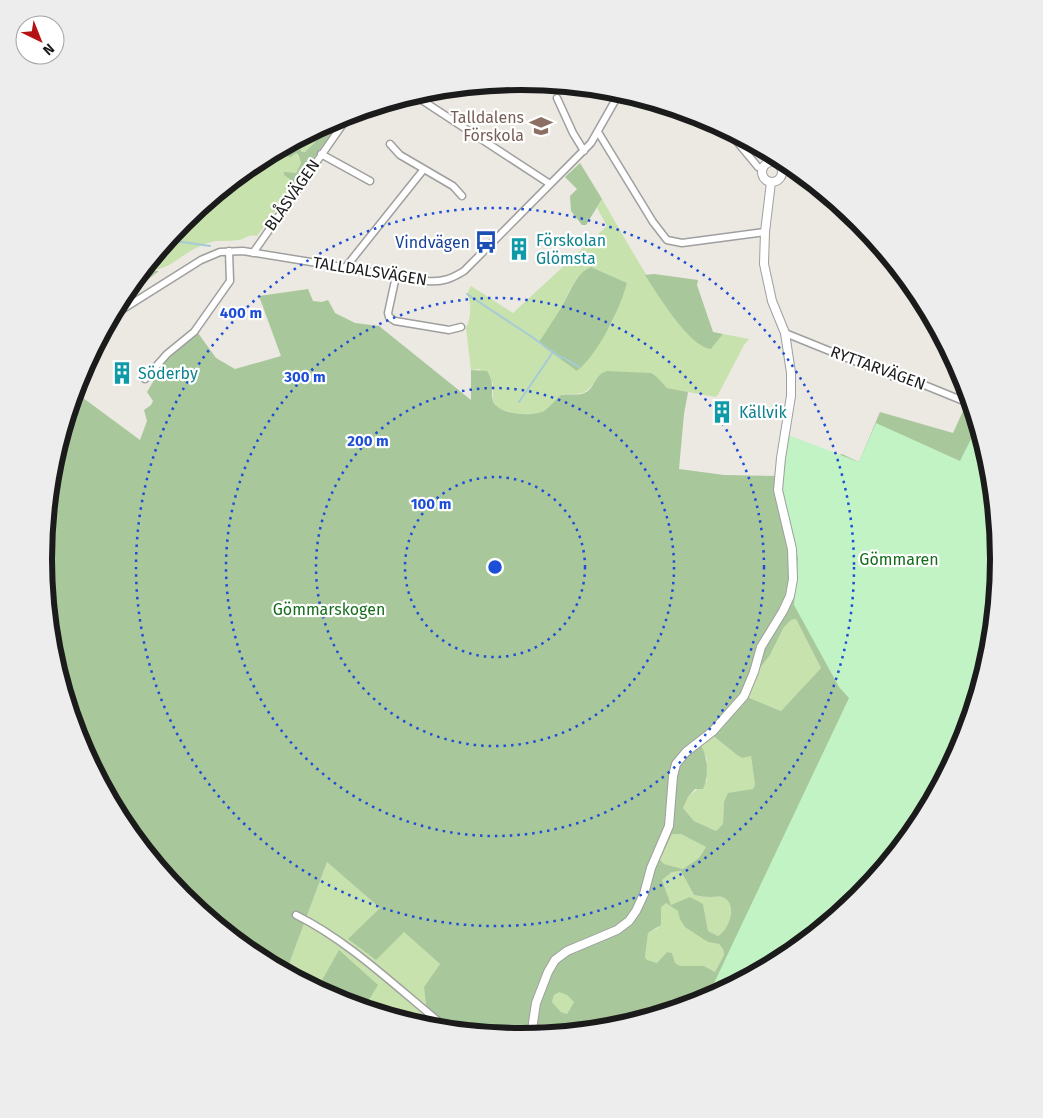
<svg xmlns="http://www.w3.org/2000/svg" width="1043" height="1118" font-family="'Fira Sans',sans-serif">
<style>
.grass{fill:#c7e2ac;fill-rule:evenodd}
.forest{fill:#a8c79a;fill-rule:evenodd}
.park{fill:#c1f3c5}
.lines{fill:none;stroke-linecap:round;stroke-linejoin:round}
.stream{stroke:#a6cbd6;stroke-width:2}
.minor-casing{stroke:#9f9f9f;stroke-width:9}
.tertiary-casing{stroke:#9f9f9f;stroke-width:10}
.minor{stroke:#fff;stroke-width:6}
.tertiary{stroke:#fff;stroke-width:8}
.ring{fill:none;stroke:#1d4ed8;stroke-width:2.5;stroke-dasharray:2.5 5}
.labels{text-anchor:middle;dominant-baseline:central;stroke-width:4.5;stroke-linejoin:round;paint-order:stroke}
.education-label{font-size:16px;fill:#785e54;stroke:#fff;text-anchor:end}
.street-label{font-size:16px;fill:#1b1b1b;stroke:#fff}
.culture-label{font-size:16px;fill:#0d838f;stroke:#fff;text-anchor:start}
.transit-label{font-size:16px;fill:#164399;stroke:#fff;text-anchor:end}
.park-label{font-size:16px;fill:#156d1c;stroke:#fff}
.rim{fill:none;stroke:#1b1b1b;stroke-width:6}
.centre{fill:#1d4ed8;stroke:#fff;stroke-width:2.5}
.ring-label{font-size:15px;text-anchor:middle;font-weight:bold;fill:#1d4ed8;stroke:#fff;stroke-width:4.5;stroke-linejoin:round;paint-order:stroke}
</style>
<rect width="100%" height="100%" fill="#ece8e2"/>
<!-- grass -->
<path class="grass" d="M312,132L320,134L319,138L305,152H302L300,149L307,139L305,136Z
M296,153L301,163L296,173L292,174L290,179L293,181L292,188L257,236C247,234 247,238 239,240C228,242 216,239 205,244C182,252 169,273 143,271L182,223L186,224L200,217L207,202L256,162L268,155L275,157Z
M602,199C618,225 683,349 711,349L723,334L749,339L744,345L718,395L715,397L667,388L657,377L593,384C582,398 576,392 561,395C556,399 552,405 547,409C535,419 511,413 497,408L493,400V383L479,369L471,370L466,328C471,318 472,303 467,294L471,286L513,313L607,226L597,208ZM591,267L627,283L612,323L587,360L577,370L548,349C555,328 569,274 591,267Z
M796,619L821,668L781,711L747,697L760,668L770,655L784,627L791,620Z
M711,734L737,755L742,758L751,756L755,785L753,789L724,802L723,824L716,831L694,821L683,808L688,797L707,781L705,769L707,759L700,744Z
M672,834H681L706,847L699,858L683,869L664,864L660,860Z
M327,862L380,908L349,939L404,932L440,964L424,987L428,1021L423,1026L364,1008L377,985L339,951L317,989L286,972Z
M681,871L694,895C699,896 705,897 710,897C714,897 718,896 722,897C739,903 729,930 718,936L708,931L703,904L677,903L671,905L662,880L672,872Z
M666,903L679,911L680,919L708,942L719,944L723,949L724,955L715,972L704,966H680L675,963L672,953L667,952L657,963L647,961L645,957L648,933L658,928L661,906Z
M559,991L567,995L574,1002L567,1014L561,1012L552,1002L554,995Z"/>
<!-- forest -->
<path class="forest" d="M338,118L341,120L292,188L293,181L284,175V172L296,173L301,163L298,155L296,153L291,157C283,155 276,156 268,155L305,136L307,139L300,149L302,152H305L319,138L320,134L312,132Z
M580,163L602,199L586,225H582L571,211L570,196L577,189L565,177Z
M207,202C202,215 197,225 182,223Z
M591,267L627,283C620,309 599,353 577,371L544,347L539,342C547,330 554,319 561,308C569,295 576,272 591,267Z
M143,271H159L121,300Z
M654,274L698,280L697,285L713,332L723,334L711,349C690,348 656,292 645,275Z
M308,289L313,301L322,302L328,300L335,313L355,323L379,326L471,400V370L487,371C496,386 490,390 493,401C498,415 532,417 544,411C550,407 555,400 561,395C570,393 580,397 588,391C596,384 596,374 607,371L651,373L657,377L667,388L688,392L684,414L679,469L724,475L779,476L842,454L859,462L880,412L953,433L969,398L990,466L999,559L990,652L963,742L919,825L859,897L787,956L704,1000L614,1028L521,1037L428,1028L423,1026L428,1021L424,987L440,964L404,932L376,960L348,939L380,908L327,862L286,972L256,956L183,897L124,824L80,742L53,652L44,559L53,466L75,392L140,440L147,421L144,410L151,405L153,401L147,392L153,382L154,373L161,363L198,333L216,358L235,369L281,356L259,296ZM796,619L821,668L781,711L747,697L760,668L770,655L784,627L791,620ZM711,734L737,755L742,758L751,756L755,785L753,789L728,793L724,802L723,824L716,831L694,821L683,808L688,797L695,789H703C709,777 708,755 700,744ZM672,834H681L706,847L699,858L683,869L664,864L660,860ZM681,871L694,895C699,896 705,897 710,897C714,897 718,896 722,897C739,903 729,930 718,936L708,931L703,904L690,897L671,905L662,880L672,872ZM666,903L678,911L680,919L685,927L708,942L719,944L723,949L724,955L715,972L704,966H680L675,963L672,953L667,952L657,963L647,960L645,957L648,933L661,925V907ZM559,992L567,995L574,1002L567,1014L561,1012L552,1002L554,995Z
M339,950L378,985L364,1008L338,1000L317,989Z"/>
<!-- park -->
<path class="park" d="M876,423L960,461L978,425L990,466L999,559L990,652L963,742L919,825L859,897L787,956L706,1000L849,698L839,687L794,605L798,559L782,486L788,435L859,462Z"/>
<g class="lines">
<!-- stream -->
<path class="stream" d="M168,240L210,246
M467,294L532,337L560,357L564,358L579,367
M519,402L553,352"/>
<defs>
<path id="minor" d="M414,95L550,184
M557,98L573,133L584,151
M716,124L729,132L758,167L763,169
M598,132L653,222L667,240L682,243L765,232
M390,144L400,155L453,186L462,196
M321,154L370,181
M782,173L790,171L794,168
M253,253L350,114
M345,268L424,169
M396,276L388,313L389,317L395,321L449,330L461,327
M112,316L201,260L220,252L243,251L428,281C443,282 451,279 464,271L591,143L620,92
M785,333L894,377L912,380L971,404
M145,379L167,354L194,332L230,281L229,251
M296,915C351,942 400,991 448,1029"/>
<path id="tertiary" d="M762 172a10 10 0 1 1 20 0a10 10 0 1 1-20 0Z
M531,1036L536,1003L548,972L555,960L567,951L617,930L629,921L636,911L644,894L651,868L669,826L673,776L676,764L686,752L713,731L744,696L754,672L761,647L783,611L790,596L793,579L792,549L778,490L781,458L791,396V373L785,333L772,301L764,264L765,232L771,182"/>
</defs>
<!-- minor casing -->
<use href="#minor" class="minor-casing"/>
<!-- tertiary casing -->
<use href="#tertiary" class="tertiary-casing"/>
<!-- minor -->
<use href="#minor" class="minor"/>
<!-- tertiary -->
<use href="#tertiary" class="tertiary"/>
</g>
<!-- distance rings -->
<g class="ring">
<circle cx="495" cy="567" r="90"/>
<circle cx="495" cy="567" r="179"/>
<circle cx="495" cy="567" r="269"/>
<circle cx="495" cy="567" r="359"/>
</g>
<!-- icons -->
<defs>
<symbol id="school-bare" viewBox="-9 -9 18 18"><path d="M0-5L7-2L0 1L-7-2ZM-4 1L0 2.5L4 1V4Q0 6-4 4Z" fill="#8d6e63" stroke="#fff" stroke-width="2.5" paint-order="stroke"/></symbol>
<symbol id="bus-bare" viewBox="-9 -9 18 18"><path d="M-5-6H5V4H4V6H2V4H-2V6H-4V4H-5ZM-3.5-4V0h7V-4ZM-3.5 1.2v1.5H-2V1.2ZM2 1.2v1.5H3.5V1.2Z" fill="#1a4fb4" stroke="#fff" stroke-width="2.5" paint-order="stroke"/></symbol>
<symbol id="building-bare" viewBox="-9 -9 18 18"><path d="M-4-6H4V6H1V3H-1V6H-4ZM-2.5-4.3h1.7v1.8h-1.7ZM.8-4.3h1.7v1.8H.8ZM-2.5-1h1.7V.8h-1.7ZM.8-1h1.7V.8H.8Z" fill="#0f9aa8" stroke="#fff" stroke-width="2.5" paint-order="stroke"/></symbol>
</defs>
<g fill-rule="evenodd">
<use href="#school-bare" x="525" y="110" width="32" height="32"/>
<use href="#bus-bare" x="470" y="226" width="32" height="32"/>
<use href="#building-bare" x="503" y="233" width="32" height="32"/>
<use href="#building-bare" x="106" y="357" width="32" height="32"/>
<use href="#building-bare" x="706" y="396" width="32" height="32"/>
</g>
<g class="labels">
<!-- education labels -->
<g class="education-label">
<text x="524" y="117">Talldalens<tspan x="524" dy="18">Förskola</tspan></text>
</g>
<!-- street labels -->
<g class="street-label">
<text transform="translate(292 195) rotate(-55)">BLÅSVÄGEN</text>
<text transform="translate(370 271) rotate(9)">TALLDALSVÄGEN</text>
<text transform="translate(878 368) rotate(20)">RYTTARVÄGEN</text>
</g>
<!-- culture labels -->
<g class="culture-label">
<text x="536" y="240">Förskolan<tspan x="536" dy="18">Glömsta</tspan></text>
<text x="138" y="373">Söderby</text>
<text x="739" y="412">Källvik</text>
</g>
<!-- transit labels -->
<g class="transit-label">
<text x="470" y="242">Vindvägen</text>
</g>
<!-- park labels -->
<g class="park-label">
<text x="899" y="559">Gömmaren</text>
<text x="329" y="609">Gömmarskogen</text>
</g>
</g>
<!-- crop -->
<path d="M0 0H1043V1118H0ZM52 559a469 469 0 1 1 938 0a469 469 0 1 1-938 0Z" fill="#ededed" fill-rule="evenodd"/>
<path class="rim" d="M52 559a469 469 0 1 1 938 0a469 469 0 1 1-938 0Z"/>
<circle cx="495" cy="567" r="8" class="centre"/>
<g class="ring-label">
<text x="241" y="318">400 m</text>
<text x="305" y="382">300 m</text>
<text x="368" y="446">200 m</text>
<text x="431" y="509">100 m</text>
</g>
<!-- north arrow -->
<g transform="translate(40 40) rotate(137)"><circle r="24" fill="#ffffff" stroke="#a4a4a4"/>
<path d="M0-4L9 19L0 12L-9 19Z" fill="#b31314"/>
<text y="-8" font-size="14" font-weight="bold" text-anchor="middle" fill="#1b1b1b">N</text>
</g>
</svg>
